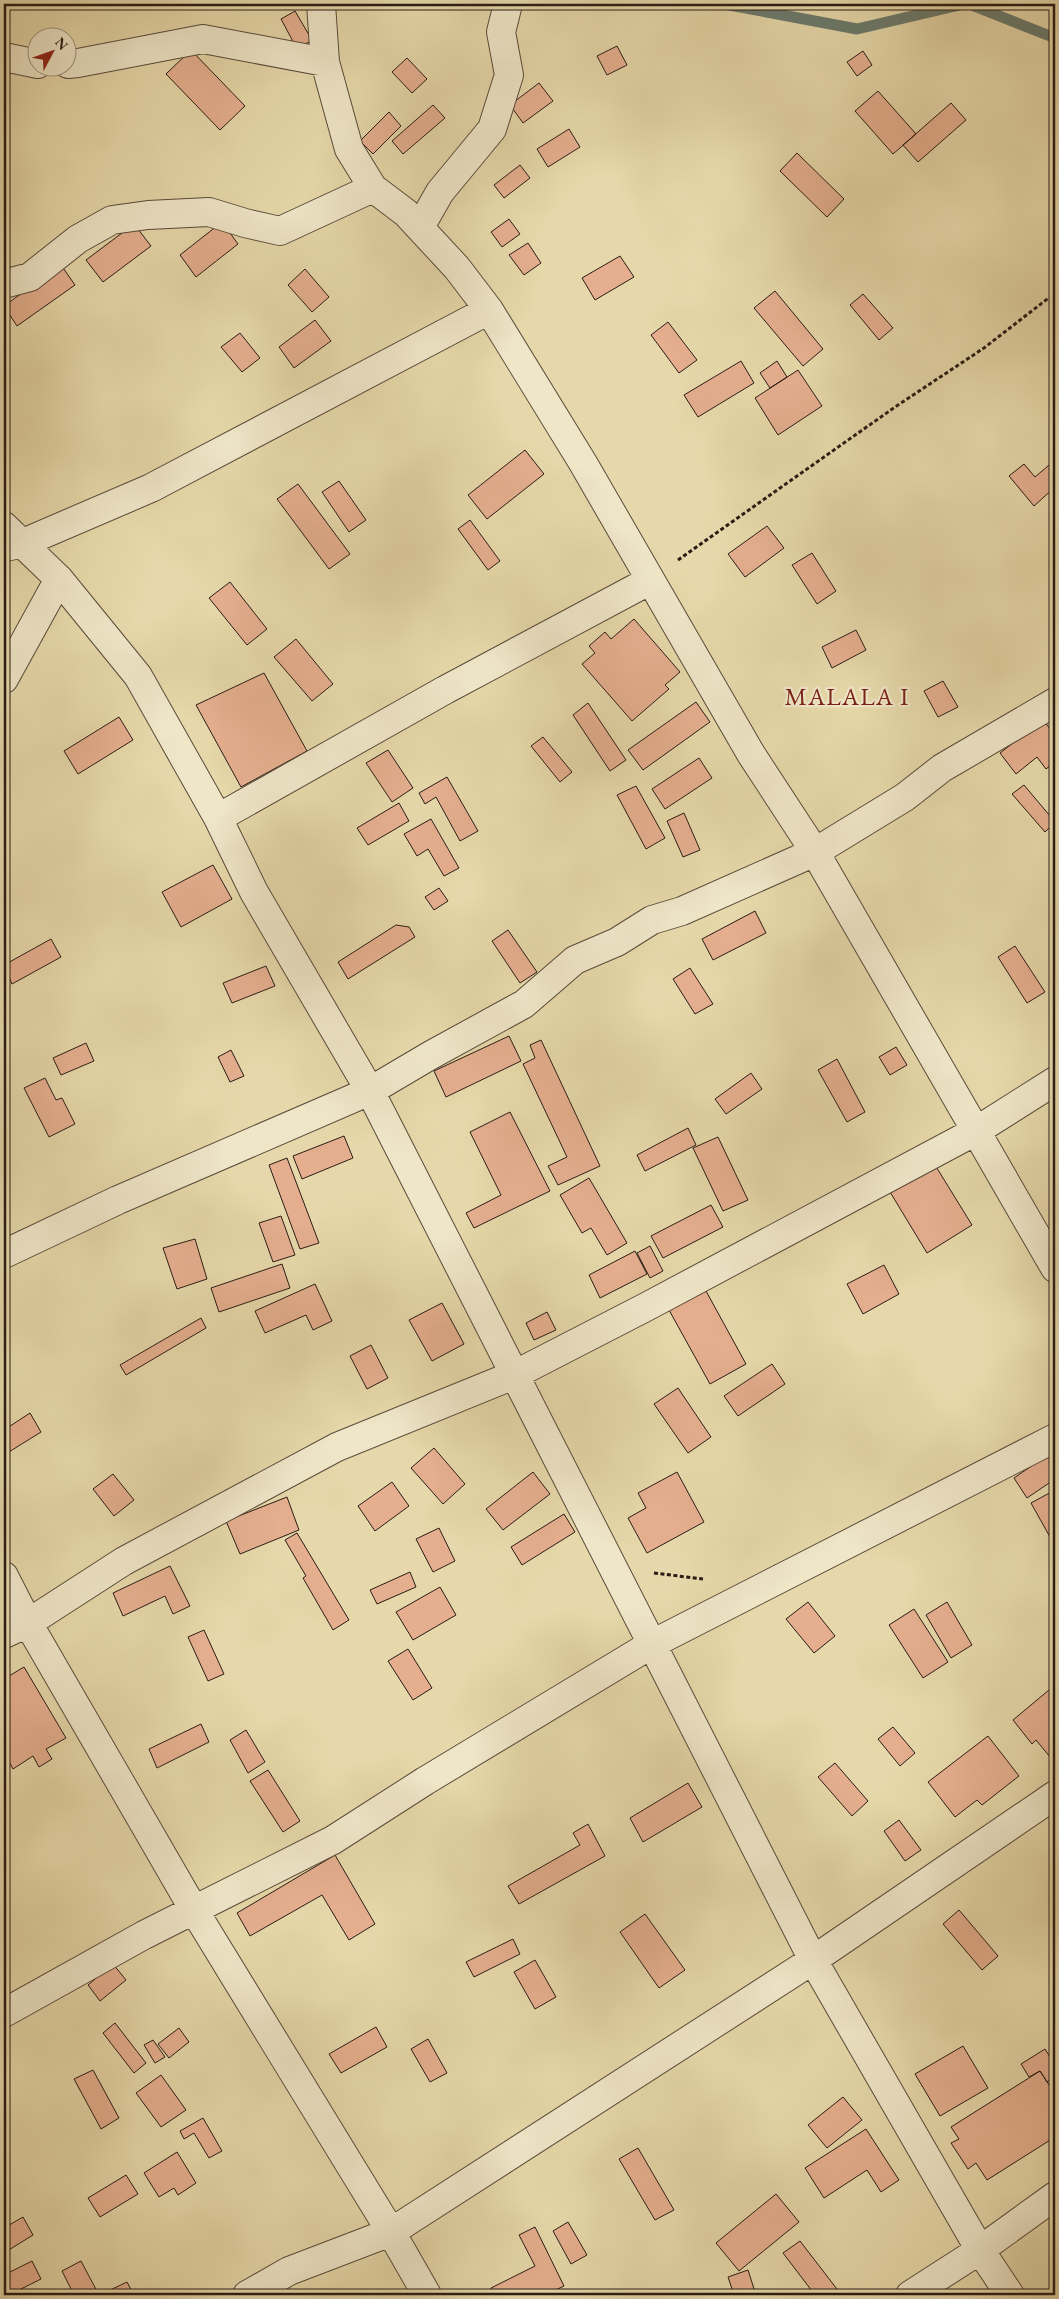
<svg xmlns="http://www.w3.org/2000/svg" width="1059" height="2299" font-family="'EB Garamond',serif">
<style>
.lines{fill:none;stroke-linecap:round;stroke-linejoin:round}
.stream{stroke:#6b7b6d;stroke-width:11}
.building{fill:#e5af8f;stroke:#2a1c14}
.minor-casing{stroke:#594b3a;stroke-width:30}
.path{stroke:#2a1c14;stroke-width:3;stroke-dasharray:4 2.5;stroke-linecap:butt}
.minor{stroke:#efe6c8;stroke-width:28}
.labels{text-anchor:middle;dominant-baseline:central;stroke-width:4.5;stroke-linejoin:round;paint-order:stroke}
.quarter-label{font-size:25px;letter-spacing:1px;fill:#7a1f14;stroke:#efe6c8}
</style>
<rect width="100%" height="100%" fill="#e6d8aa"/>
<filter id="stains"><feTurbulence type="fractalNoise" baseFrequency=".004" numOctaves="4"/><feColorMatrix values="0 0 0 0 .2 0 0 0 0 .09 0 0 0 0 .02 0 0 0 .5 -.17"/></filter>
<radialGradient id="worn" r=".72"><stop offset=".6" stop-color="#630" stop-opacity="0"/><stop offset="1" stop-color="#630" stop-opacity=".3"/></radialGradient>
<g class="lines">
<!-- stream -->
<path class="stream" d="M724,4L857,29L964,4
M969,4L1055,38"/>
</g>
<!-- building -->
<path class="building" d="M295,11L312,40L297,49L281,19Z
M617,46L627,65L607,75L597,56Z
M191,50L245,106L220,130L166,74Z
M863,51L872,65L857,76L847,62Z
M407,58L427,79L412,93L392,72Z
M539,83L553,101L523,123L510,105Z
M878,91L916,134L893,154L855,111Z
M951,103L966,120L918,162L903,145Z
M433,105L445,118L403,154L392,141Z
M389,112L401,126L373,154L360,141Z
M569,129L580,147L548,167L537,149Z
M797,153L844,199L827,217L780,171Z
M520,165L530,178L504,198L494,185Z
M509,219L520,234L502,247L491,232Z
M222,222L238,244L196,277L180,255Z
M134,224L151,246L103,282L86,260Z
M528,243L541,263L524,275L509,255Z
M620,256L634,277L595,300L582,278Z
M61,265L75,285L17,326L4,306Z
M305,269L329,297L312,312L288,285Z
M775,291L823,349L803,366L754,308Z
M863,294L893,328L879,340L850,305Z
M315,320L331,341L294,368L279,347Z
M668,322L697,360L679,373L651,335Z
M240,333L260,358L242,372L221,347Z
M741,361L754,383L698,417L684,395Z
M777,361L787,377L770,388L760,373Z
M798,370L822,406L778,435L755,398Z
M525,450L544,474L487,519L468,495Z
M1055,460V487L1034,506L1009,476L1024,464L1035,477Z
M339,481L366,520L349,532L322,492Z
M298,484L350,554L329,569L277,499Z
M470,520L500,561L488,570L458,529Z
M767,526L784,548L745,577L728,554Z
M812,553L836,591L817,604L792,565Z
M230,582L267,629L247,645L209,598Z
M634,619L680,672L665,685L669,689L632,721L582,664L595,653L589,646L605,632L611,639Z
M856,630L866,650L832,668L822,647Z
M296,639L333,684L312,701L274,657Z
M264,673L307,751L241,787L196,705Z
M943,681L958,707L938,717L924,691Z
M696,702L710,722L643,770L628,750Z
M588,703L626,760L610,771L573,715Z
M119,717L133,740L78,774L64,751Z
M1043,720L1055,735V762L1046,769L1037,757L1016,774L1000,753Z
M543,737L572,772L560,782L531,746Z
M388,750L413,788L392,802L366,763Z
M699,758L712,778L665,809L652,789Z
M447,777L478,831L460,841L436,797L425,804L419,793Z
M1024,785L1055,822L1045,832L1012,794Z
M636,786L665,838L646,849L617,795Z
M399,803L409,821L368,845L357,828Z
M684,813L700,850L683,857L667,821Z
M431,819L459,868L444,876L428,849L417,856L404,834Z
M213,865L232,899L181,927L162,892Z
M439,888L448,901L434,910L425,897Z
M755,911L766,933L713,960L702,939Z
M396,925L409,927L415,937L348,979L338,962Z
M508,930L537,972L520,983L492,941Z
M51,939L61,957L12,984L4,965Z
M1015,946L1045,992L1027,1003L998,957Z
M266,966L275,986L232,1003L223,983Z
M690,968L713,1004L695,1014L673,979Z
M509,1036L521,1061L446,1097L434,1071Z
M541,1040L600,1166L558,1185L548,1166L567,1157L523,1064L535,1058L530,1045Z
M86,1043L94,1061L61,1075L53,1058Z
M896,1047L907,1065L890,1075L879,1057Z
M231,1050L244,1076L230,1082L218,1057Z
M837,1059L865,1112L847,1122L818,1070Z
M751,1073L762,1089L726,1114L715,1099Z
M45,1078L56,1100L62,1098L75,1124L49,1137L24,1088Z
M510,1112L550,1191L474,1228L466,1213L501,1195L470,1132Z
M688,1128L696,1145L645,1171L637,1155Z
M344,1136L353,1158L302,1179L293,1156Z
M718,1137L748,1200L723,1211L693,1148Z
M287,1158L319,1243L300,1249L269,1165Z
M935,1165L972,1225L927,1253L890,1192Z
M589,1178L627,1243L607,1255L591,1228L582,1233L560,1195Z
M711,1205L723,1227L663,1258L651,1236Z
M281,1216L295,1255L273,1262L259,1223Z
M195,1239L207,1279L177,1289L163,1248Z
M650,1246L663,1271L650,1278L637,1253Z
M635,1251L647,1274L600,1298L589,1275Z
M282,1264L290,1288L219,1312L211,1288Z
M884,1265L899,1294L863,1314L847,1284Z
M315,1284L332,1321L313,1330L306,1315L265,1333L255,1311Z
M706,1291L746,1364L710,1384L669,1310Z
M442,1303L464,1344L432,1361L409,1320Z
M547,1312L556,1330L534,1340L526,1323Z
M201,1318L206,1328L126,1375L120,1365Z
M371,1345L388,1378L367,1389L350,1356Z
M772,1364L785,1384L738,1416L724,1396Z
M678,1388L711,1437L688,1453L654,1404Z
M30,1413L41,1432L4,1455V1430Z
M434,1448L465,1484L443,1504L411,1468Z
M1055,1450V1479L1027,1498L1014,1478Z
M533,1472L550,1494L503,1530L486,1509Z
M677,1472L704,1522L647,1553L628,1518L646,1508L638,1493Z
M113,1474L134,1500L114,1516L93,1489Z
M392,1482L409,1506L375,1531L358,1506Z
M1055,1490V1546L1031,1503Z
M287,1497L299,1530L240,1554L226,1521Z
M564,1514L575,1532L522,1565L511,1547Z
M439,1528L455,1561L433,1572L416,1539Z
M297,1533L349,1620L333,1630L303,1578L306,1576L285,1540Z
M170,1566L190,1606L173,1614L165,1596L123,1616L113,1593Z
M410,1572L416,1587L377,1604L370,1590Z
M440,1587L456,1615L413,1640L396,1612Z
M808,1602L835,1636L814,1653L786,1619Z
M947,1602L972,1645L951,1658L926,1615Z
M914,1609L948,1662L923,1678L889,1625Z
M204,1630L224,1674L208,1681L188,1637Z
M408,1649L432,1688L413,1700L388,1661Z
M24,1667L66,1738L46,1749L52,1759L39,1767L33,1756L13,1769L4,1752V1679Z
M1055,1685V1763L1036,1740L1032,1744L1013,1720Z
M201,1724L209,1742L157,1768L149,1749Z
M893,1727L915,1753L900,1766L878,1739Z
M246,1730L265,1762L248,1773L230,1740Z
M988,1736L1019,1776L982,1805L977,1800L955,1817L928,1782Z
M835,1763L868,1801L852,1816L818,1777Z
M268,1770L300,1821L283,1832L250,1781Z
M688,1783L702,1807L643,1842L630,1818Z
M899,1820L921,1850L905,1861L884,1831Z
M588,1824L605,1856L519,1904L508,1886L580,1845L573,1833Z
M335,1855L375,1924L349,1940L322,1895L250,1936L237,1913Z
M959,1910L998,1956L982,1970L943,1924Z
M645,1914L685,1970L659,1988L620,1932Z
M513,1939L520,1954L474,1977L466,1962Z
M535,1960L556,1997L535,2009L514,1972Z
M113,1964L126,1980L100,2001L88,1985Z
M115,2023L146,2063L134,2073L103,2033Z
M376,2027L387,2047L341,2073L329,2054Z
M179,2028L189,2042L169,2058L158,2044Z
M428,2039L447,2073L430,2082L411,2049Z
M153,2040L165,2057L155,2063L144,2045Z
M963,2046L988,2088L940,2116L915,2074Z
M1045,2049L1055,2065V2077L1047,2082L1040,2071L1029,2077L1021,2064Z
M93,2070L119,2118L101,2129L74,2079Z
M1040,2071L1055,2094V2137L987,2180L976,2163L968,2169L951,2143L959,2139L951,2127Z
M161,2075L186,2110L161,2127L136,2093Z
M843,2097L862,2120L827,2148L808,2125Z
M203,2118L222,2151L209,2158L194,2133L184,2139L180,2131Z
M866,2129L899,2180L881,2192L867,2170L824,2198L805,2168Z
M638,2148L674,2210L655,2220L619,2159Z
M177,2152L196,2183L178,2195L174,2188L159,2197L144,2173Z
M126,2175L138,2194L100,2217L88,2198Z
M776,2194L799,2222L739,2271L716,2243Z
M23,2217L33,2235L4,2253V2228Z
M568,2222L587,2255L571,2264L553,2231Z
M535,2227L564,2286L545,2295H495L491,2288L535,2266L519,2235Z
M800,2241L840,2293L837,2295H815L783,2253Z
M32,2261L41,2279L9,2295H4V2275Z
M81,2261L99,2295H74L62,2271Z
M748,2270L756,2295H734L728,2277Z
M127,2282L134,2295H105L104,2293Z"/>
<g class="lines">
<defs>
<path id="minor" d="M321,4L325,62L349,149L373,188L406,213L457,268L489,310L583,463L751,754L815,852L1055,1268
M4,57L38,64
M68,64L78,63L203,39L325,62
M420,227L440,192L492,129L509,75L501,32L508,4
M4,284L30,277L78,239L112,220L148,215L209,212L245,223L280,231L373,188
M4,526L59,579L138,676L218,818L254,892L370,1091L813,1960L980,2250L1010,2295
M6,547L23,543L151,488L489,310
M4,679L59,579
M218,818L445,690L649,581
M4,1254L118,1200L370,1091L431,1055L524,1004L575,960L617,942L652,920L682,911L815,852L905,797L942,768L1055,702
M4,1576L28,1623L194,1910L391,2232L427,2295
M4,1634L28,1623L124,1561L337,1447L514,1375L646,1307L976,1131L1055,1081
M4,2013L144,1935L333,1840L425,1781L652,1644L1055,1438
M247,2295L289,2271L391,2232L813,1960L1055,1795
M910,2295L980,2250L1055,2196"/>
</defs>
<!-- minor casing -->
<use href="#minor" class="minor-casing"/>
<!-- path -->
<path class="path" d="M678,560L895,407L984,348L1055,293
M654,1573L703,1579"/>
<!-- minor -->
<use href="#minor" class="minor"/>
</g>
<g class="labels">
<!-- quarter labels -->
<g class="quarter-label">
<text x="847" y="696">MALALA I</text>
</g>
</g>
<!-- margin -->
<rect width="1059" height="2299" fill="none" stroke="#e6d8aa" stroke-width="20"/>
<rect x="5" y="5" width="1049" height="2289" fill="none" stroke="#2a1c14" stroke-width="2.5"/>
<rect x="10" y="10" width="1039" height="2279" fill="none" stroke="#2a1c14"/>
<!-- north arrow -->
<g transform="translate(52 52) rotate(49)"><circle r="24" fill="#efe6c8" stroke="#a09580"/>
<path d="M0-4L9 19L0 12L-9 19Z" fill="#8f2418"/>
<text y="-8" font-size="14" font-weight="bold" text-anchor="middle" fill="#2a1c14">N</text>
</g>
<rect width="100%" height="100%" filter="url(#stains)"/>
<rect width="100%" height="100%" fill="url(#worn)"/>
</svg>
